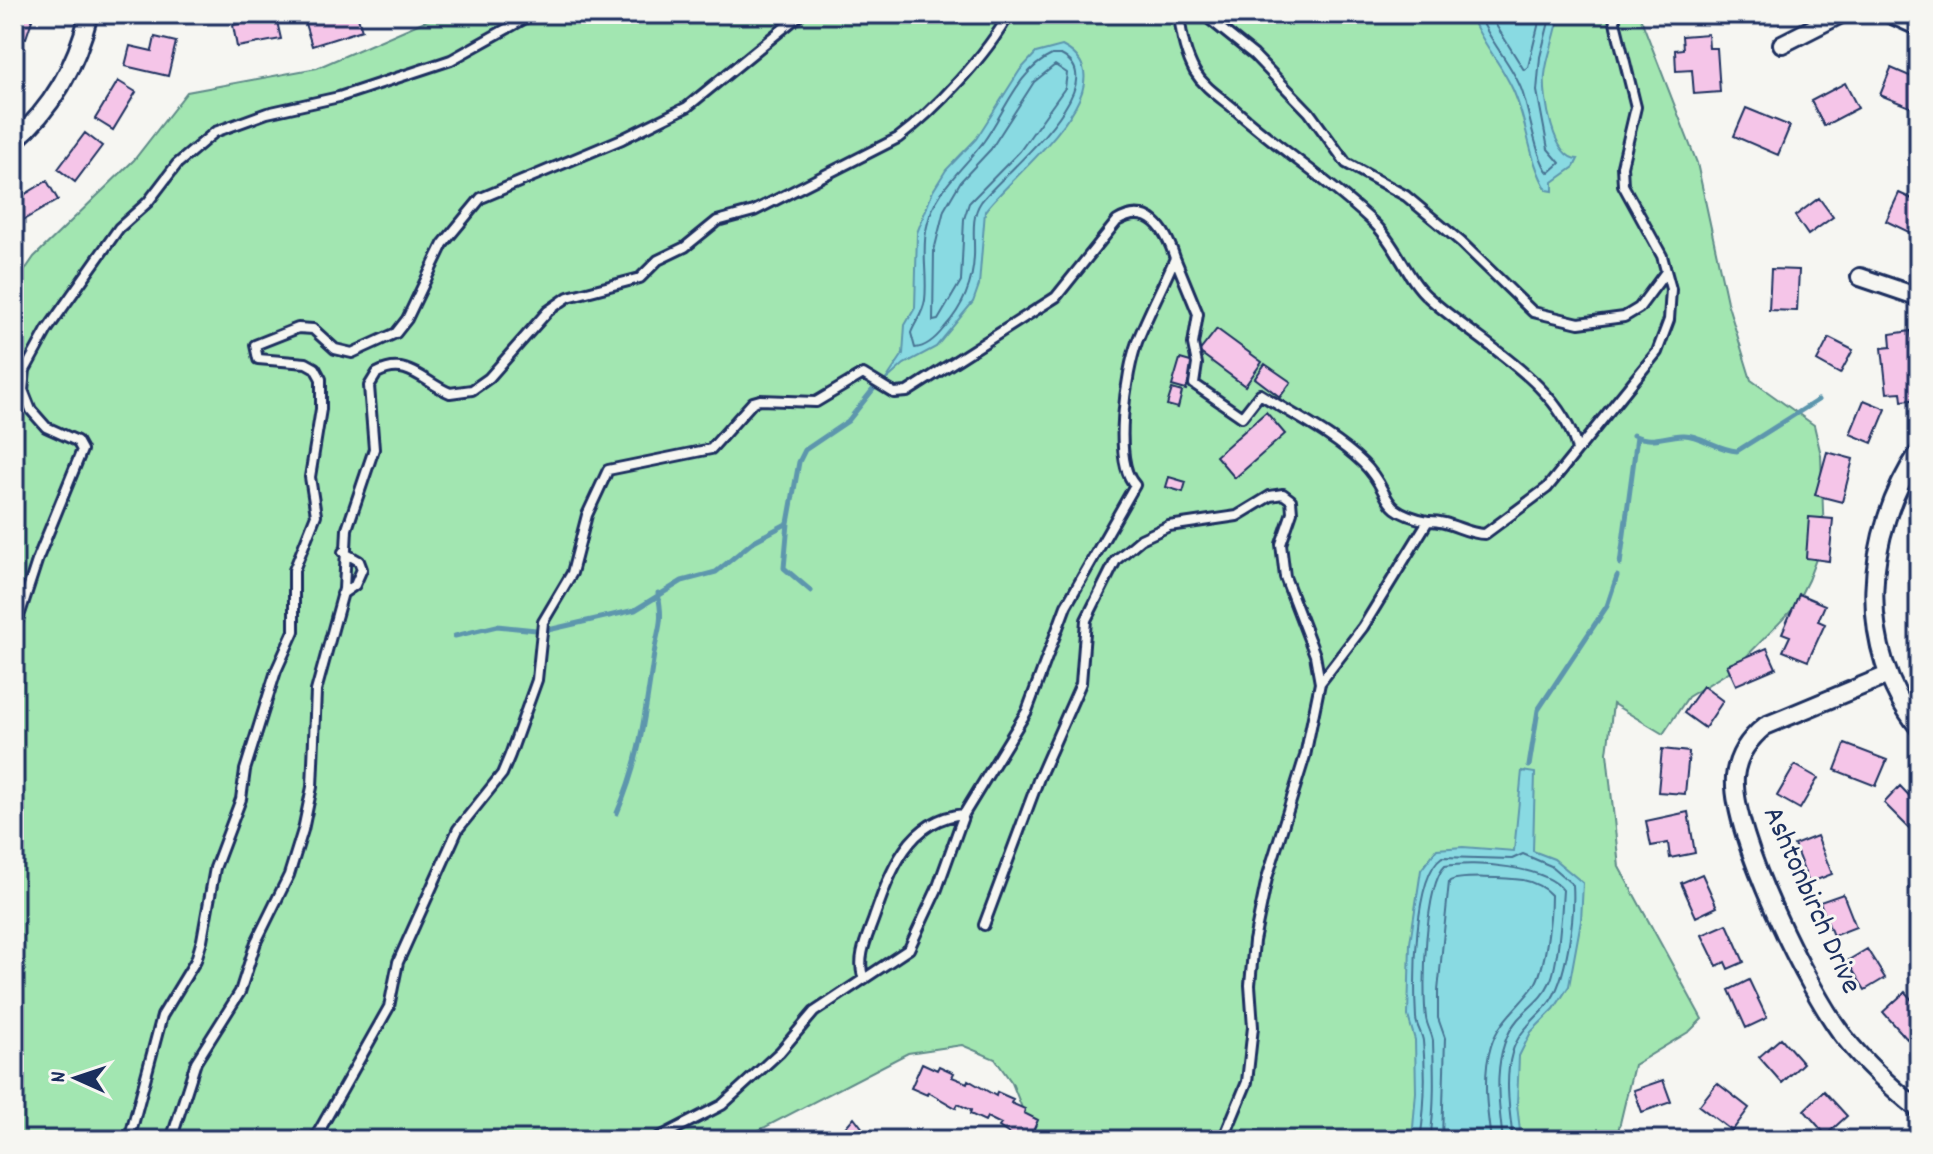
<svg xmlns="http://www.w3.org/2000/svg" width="1933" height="1154" font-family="Dekko,sans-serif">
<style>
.green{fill:#a2e6b1;stroke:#5e8a88;stroke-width:2}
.water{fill:#89dae2;stroke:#5d96ad;stroke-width:2}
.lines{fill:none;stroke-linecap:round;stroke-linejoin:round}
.shore{stroke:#477393;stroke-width:2}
.stream{stroke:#5d96ad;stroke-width:5}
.building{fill:#f5c5e8;stroke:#1b2f5e;stroke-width:2}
.lane-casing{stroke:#1b2f5e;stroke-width:14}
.street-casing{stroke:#1b2f5e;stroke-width:22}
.lane{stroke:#f6f6f2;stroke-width:8}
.street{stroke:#f6f6f2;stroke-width:16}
.labels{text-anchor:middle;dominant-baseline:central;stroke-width:6;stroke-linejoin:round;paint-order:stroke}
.street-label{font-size:30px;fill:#1b2f5e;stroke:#f6f6f2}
</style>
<rect width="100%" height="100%" fill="#f6f6f2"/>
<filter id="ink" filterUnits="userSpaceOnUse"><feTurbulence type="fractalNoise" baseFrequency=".0125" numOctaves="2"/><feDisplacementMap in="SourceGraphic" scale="16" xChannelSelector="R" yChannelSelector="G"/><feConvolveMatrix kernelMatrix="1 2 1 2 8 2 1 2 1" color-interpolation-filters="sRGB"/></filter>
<g filter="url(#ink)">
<!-- green -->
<path class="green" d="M441,14H1639L1697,163L1727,302L1751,380L1814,425L1821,455L1824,538L1808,580L1794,608L1735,668L1688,697L1663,734L1613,704L1607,753L1619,867L1702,1019L1690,1031L1634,1065L1616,1140H1018L1024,1113L1012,1083L995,1059L962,1045L908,1053L740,1140H14V286L34,257L134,160L187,92L317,68Z"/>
<!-- water -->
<path class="water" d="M1470,14H1559C1557,35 1547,54 1545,75C1543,97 1553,159 1578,159L1574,167L1553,182V191L1547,190C1528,159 1528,123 1513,90C1501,63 1481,42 1470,14Z
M1062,46C1135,83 1009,177 985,211L979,285L973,302L936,347L904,364L885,381L903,354L905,325L915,308L917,233L933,191L946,170L976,139L1020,70L1036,53Z
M1522,771L1535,773L1533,851L1554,859L1583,883L1581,921L1569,986L1554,1009L1531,1032L1519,1056L1517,1104L1521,1140H1412L1416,1092L1415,1040L1408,1016L1410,943L1421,870L1437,849L1463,847L1514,851Z"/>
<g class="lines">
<!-- shore -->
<path class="shore" d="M1479,14C1489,42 1512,63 1522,91C1529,111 1537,162 1549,173L1560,163L1548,149L1537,91L1540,57L1551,14
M1489,14L1524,70L1528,67L1541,14
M1052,55H1061C1118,83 999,177 981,202C970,218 975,238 974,256C973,284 963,307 944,328C937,337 927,347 915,348L911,333C915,322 923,314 925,300C928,276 921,251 927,226C935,189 963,170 984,141C1005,112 1018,70 1052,55Z
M1055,65L1067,73L1065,88L1020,151L969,203L964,219L961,281L938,320L933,321L934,251L944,210L961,181L991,149L1034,82Z
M1420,1140C1425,1108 1426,1073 1423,1041C1422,1033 1416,1026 1416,1018C1414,983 1413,877 1442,857L1512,859L1523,854L1551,866L1573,885C1575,914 1567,981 1548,1004C1535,1020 1518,1031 1512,1053C1504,1080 1510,1113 1513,1140
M1430,1140C1435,1107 1434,1074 1433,1041C1432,1033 1427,1026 1426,1018C1422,989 1425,885 1445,866C1475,861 1545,866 1563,890C1562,910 1558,966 1550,982C1543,998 1529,1007 1518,1019C1491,1051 1498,1102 1503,1140
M1442,1140L1445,1038L1438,1018V991L1449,882C1455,875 1511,878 1523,880C1534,882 1545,888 1551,895C1551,917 1546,968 1534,986C1519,1007 1499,1020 1491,1046C1482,1075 1487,1111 1491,1140"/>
<!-- stream -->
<path class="stream" d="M1633,435C1653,444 1662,436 1683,435C1698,434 1718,450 1737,451L1818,400
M788,523L784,568L811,591
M1620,564L1637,437
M548,630L635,610L682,581L716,572L754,541L788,523L799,462L805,450L848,421L875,387
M455,636L497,626L536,630
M1529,766L1538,710L1607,606L1617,576
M617,813C641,758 645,712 654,654C658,626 664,625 658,593"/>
</g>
<!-- building -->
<path class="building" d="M14,14H34L26,38L14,35Z
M302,14H357L362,30L312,46Z
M276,17L281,39L237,47L233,25Z
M1708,34L1709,48H1717L1720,92L1694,94L1692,70L1676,71L1675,50L1683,49L1682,36Z
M155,37L176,42L168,76L125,66L130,46L152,51Z
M1891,68L1919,80L1915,109L1880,95Z
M118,81L136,92L113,130L95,119Z
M1845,83L1858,108L1824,126L1811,101Z
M1746,108L1790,126L1778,155L1734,136Z
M85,133L102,146L75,182L58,169Z
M47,181L58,200L20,222L14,212V201Z
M1899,193L1919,202V237L1886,221Z
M1819,198L1833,217L1808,235L1795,216Z
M1771,269L1799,270L1797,311L1769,310Z
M1217,329L1262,362L1245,386L1199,352Z
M1911,331L1919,399L1902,401L1901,392L1887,393L1882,348L1891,347L1890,334Z
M1829,338L1853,350L1840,374L1817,361Z
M1180,359L1194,363L1186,390L1172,386Z
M1265,364L1291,382L1280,397L1255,378Z
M1172,389L1182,392L1178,408L1167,405Z
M1864,400L1886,409L1872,443L1850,434Z
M1266,412L1285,434L1235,478L1216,456Z
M1827,452L1853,459L1842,502L1815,495Z
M1169,477L1186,482L1183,492L1166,487Z
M1809,517L1833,519L1829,561L1806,558Z
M1799,594L1825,605L1818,621L1825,624L1808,661L1783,651L1790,636L1782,633Z
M1767,648L1776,668L1736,685L1727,665Z
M1703,686L1723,701L1705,728L1684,713Z
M1845,744L1887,760L1876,786L1835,770Z
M1662,749L1689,752L1685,794L1658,792Z
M1795,765L1818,778L1800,809L1777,796Z
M1900,786L1919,806V818L1909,828L1884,803Z
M1688,812L1695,853L1670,858L1668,843L1651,846L1646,821Z
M1817,836L1832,874L1809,883L1794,845Z
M1702,874L1717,907L1696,917L1681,883Z
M1843,894L1856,927L1833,936L1820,902Z
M1727,924L1744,962L1728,969L1725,962L1717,966L1702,935Z
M1867,949L1885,978L1865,990L1847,961Z
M1749,980L1767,1018L1746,1028L1729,990Z
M1905,992L1919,1008V1028L1907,1039L1883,1012Z
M1781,1038L1803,1063L1782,1083L1759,1057Z
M922,1063L937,1070L939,1066L954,1073L952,1077L967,1083L968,1080L996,1096L997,1092L1013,1099L1011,1103L1025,1109L1024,1113L1038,1120L1029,1140H1018L999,1127L1001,1124L987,1117L985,1121L970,1114L971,1110L958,1104L956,1108L928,1092L927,1095L911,1088Z
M1663,1080L1671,1102L1642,1112L1634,1090Z
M1717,1083L1749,1108L1732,1131L1699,1106Z
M1824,1091L1847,1116L1826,1135L1804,1110Z
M854,1117L870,1138L831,1140L843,1130Z"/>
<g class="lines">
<defs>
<path id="lane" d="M1179,14C1181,34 1185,54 1195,72C1206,90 1224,99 1239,113C1283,152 1333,183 1375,224C1397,246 1408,280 1428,297C1476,341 1562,383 1577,450
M1203,14L1254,55L1309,112L1346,163L1406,196L1461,242L1533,312L1579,323L1624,317L1639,308L1665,273
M1175,258L1198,314L1193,344L1197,364L1194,384L1242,417L1260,394C1295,416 1334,435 1363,463C1394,493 1375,510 1428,521
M342,594L355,585L362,569L359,561L343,552
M14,632L38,558L82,450L77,441L46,427L31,410L23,390L25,370L47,330L119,228L148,202L177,164L215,132L267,113L339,97L451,60L533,14
M984,925L1039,778L1081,683L1086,620L1116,560L1141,539L1169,526L1237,516L1270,496L1283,494L1291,500L1292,512L1281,544L1285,577L1315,655L1320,683
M863,977C857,956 867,938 874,918C890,872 908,819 964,814
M129,1140L162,1016L196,960L202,940L215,868L241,799L245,770L276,671L294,631V570L316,515L310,477L321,409V379L315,368L306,363L258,359L255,345L298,328L313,329L335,349L352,353L396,333L407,319L443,244L481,198L622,139L687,107L801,14
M171,1140L196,1062L240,992L256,942L289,875L303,830L312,787L316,691L344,589L347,529L374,449L369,386L377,373C408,357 423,382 450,393L472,390L489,378L548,311L568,297L640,278L658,260L685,247L717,221L754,211L898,138C935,110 987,55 1009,14
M314,1140L389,1007L398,962L458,829L502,774L510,755L537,680L543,622L572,573L587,515L608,470L711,449L753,402L760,400L816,402L863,374L894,393L907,392L1056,297L1117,221C1149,202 1166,230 1175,258C1163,286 1148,314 1137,342C1126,372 1112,462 1135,485L1066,606L1027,711L964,814L937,889L909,949L814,1012L780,1052L722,1105L654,1140
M1223,1140L1247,1082L1253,1027L1250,985L1254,941L1267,878L1305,756L1320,683L1363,627L1428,521C1450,520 1465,534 1485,534L1547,488L1657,352L1669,320L1671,289L1662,256L1623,185L1622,166L1636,107L1613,14"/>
<path id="street" d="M1890,14L1919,27
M1782,44L1841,14
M14,141C53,108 77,63 89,14
M1860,277L1919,297
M1919,452C1864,533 1855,648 1919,728
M1888,675L1765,726C1749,739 1737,756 1735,777C1731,834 1809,993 1845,1038C1867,1066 1892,1088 1919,1110"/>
</defs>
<!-- lane casing -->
<use href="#lane" class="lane-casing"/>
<!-- street casing -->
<use href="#street" class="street-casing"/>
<!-- lane -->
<use href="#lane" class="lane"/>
<!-- street -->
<use href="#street" class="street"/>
</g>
</g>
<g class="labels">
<!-- street labels -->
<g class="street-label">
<text transform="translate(1810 901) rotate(66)">Ashtonbirch Drive</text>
</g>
</g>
<!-- margin -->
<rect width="1933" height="1154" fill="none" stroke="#f6f6f2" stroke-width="48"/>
<rect x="24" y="24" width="1885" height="1106" fill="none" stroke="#1b2f5e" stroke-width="3" filter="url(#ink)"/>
<!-- north arrow -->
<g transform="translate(76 1078) rotate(273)" stroke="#f6f6f2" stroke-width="6" paint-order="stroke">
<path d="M0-6L14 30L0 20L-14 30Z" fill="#1b2f5e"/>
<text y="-12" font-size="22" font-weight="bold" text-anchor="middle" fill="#1b2f5e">N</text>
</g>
</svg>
